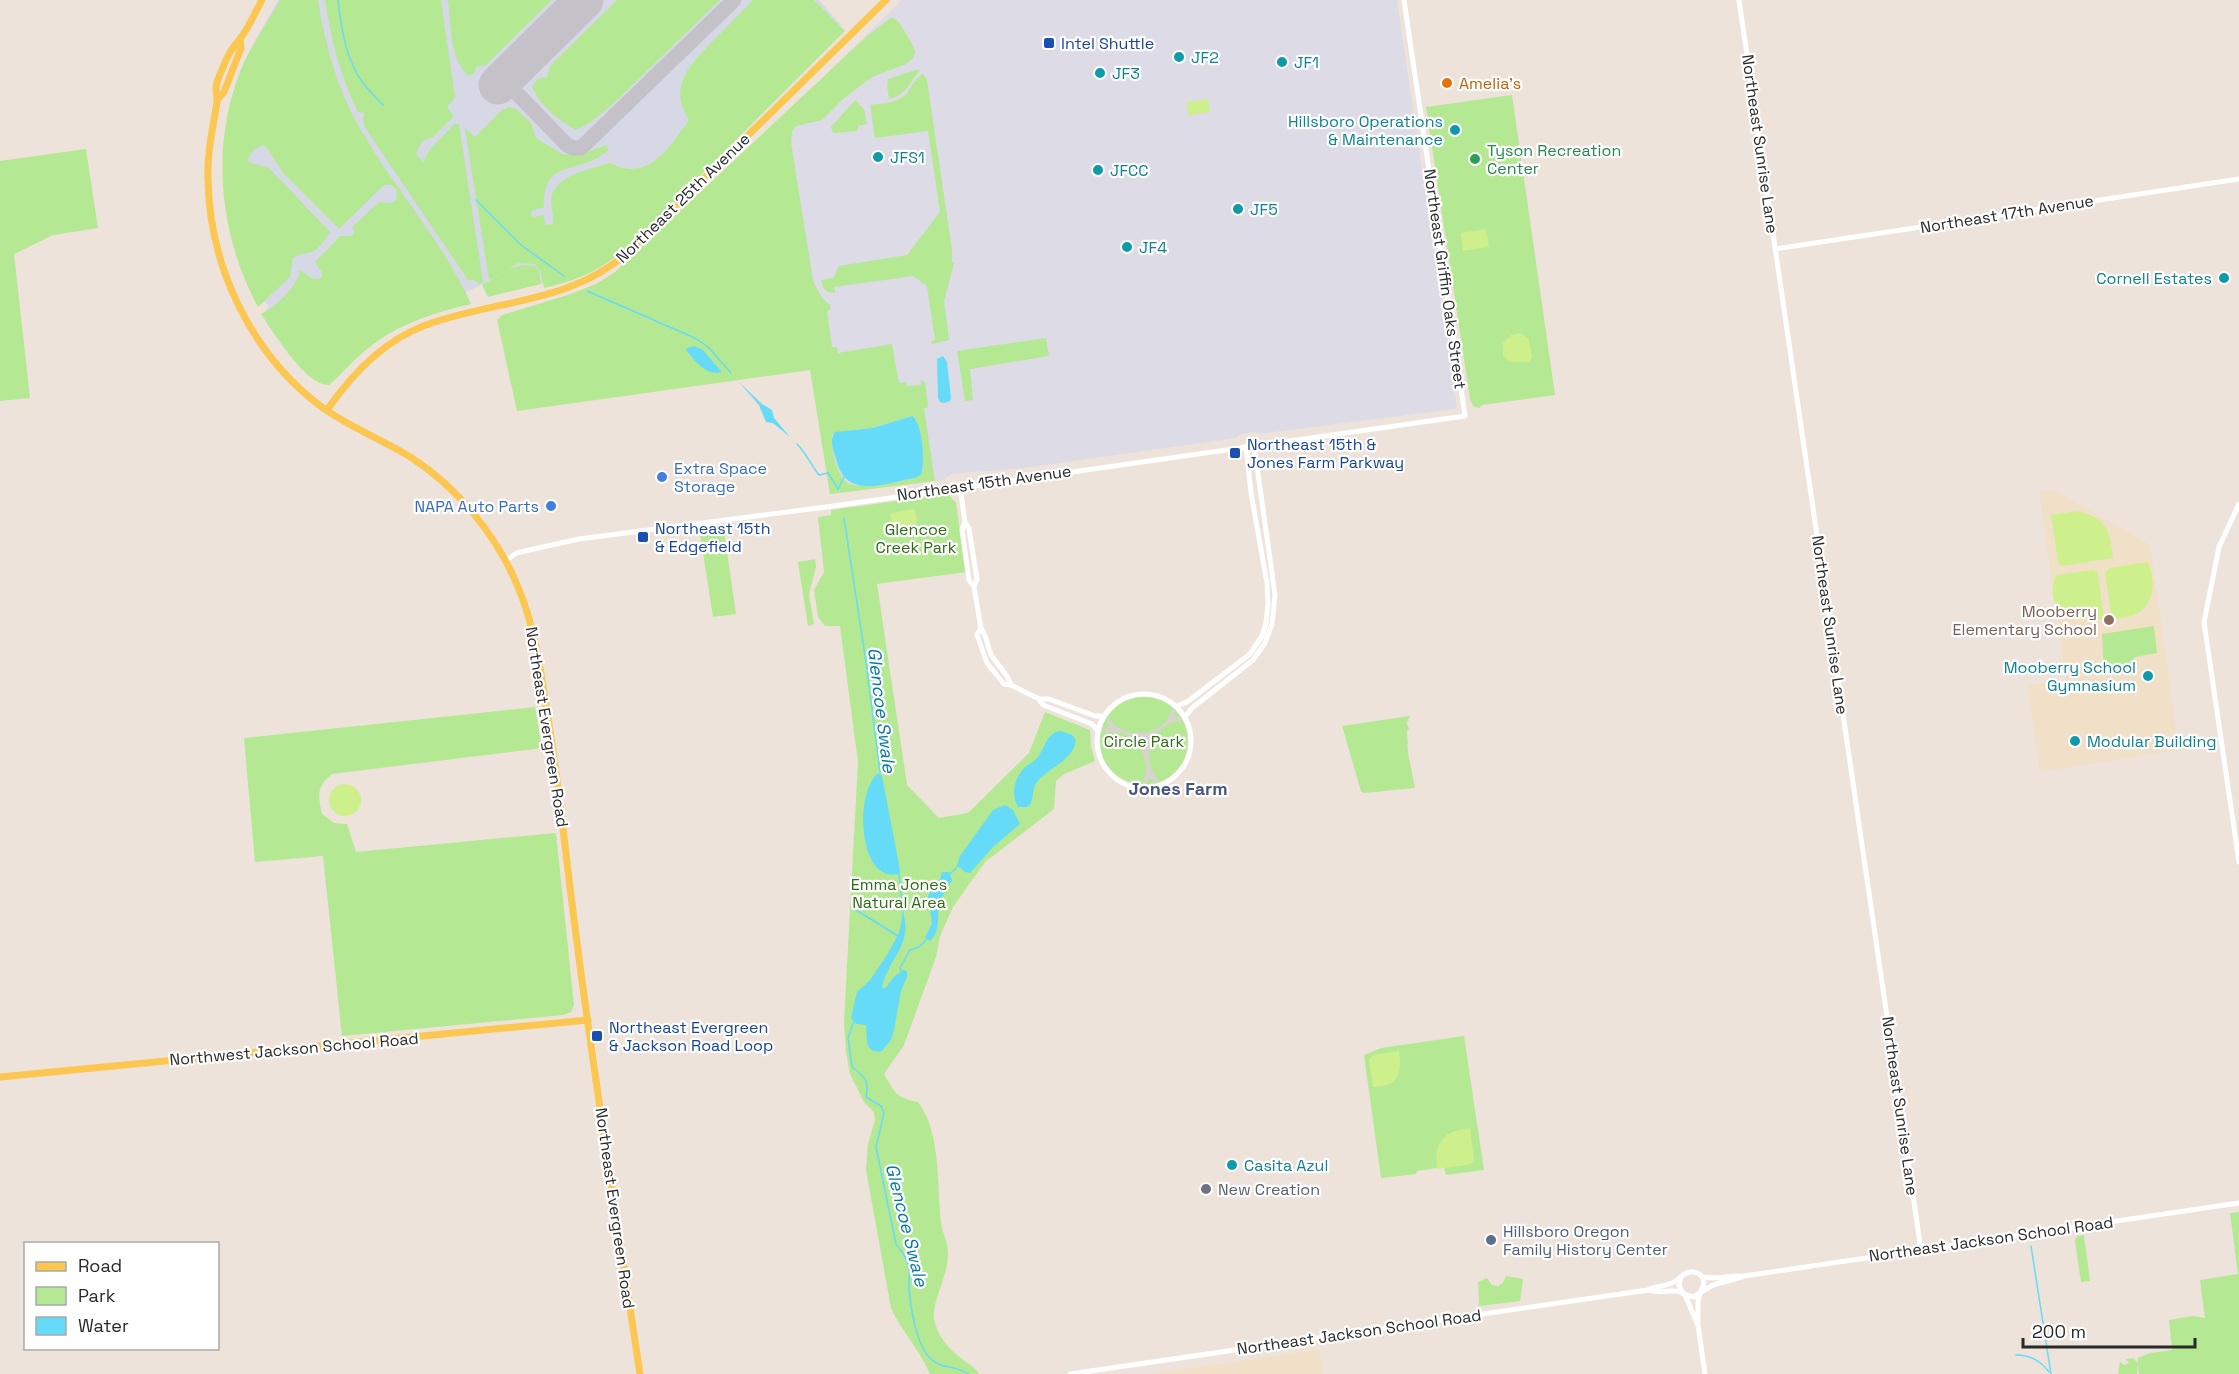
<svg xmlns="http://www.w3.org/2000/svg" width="2239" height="1374" font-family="'Space Grotesk',sans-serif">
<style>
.industrial{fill:#dddbe5}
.education{fill:#f0e0c8}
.airport{fill:#d6d9e5}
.green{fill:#b5e892;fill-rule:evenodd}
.pitch{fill:#cdf08d}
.plaza{fill:#d8d3cd}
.water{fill:#65dbf7}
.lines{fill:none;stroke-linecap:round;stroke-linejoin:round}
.stream{stroke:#65dbf7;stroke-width:1.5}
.taxiway{stroke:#c4c2c8;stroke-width:15}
.runway{stroke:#c4c2c8;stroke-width:39}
.minor{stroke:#fff;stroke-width:5}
.major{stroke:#fbc751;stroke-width:7}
.transit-dot{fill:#1a4fb4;stroke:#fff;stroke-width:2}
.culture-dot{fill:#0f9aa8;stroke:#fff;stroke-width:2}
.food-dot{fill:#e8710a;stroke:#fff;stroke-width:2}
.leisure-dot{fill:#2e9e5b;stroke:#fff;stroke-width:2}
.shop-dot{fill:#3f7fe0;stroke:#fff;stroke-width:2}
.education-dot{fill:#8d6e63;stroke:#fff;stroke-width:2}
.worship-dot{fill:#6b7280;stroke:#fff;stroke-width:2}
.service-dot{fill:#5c6f8a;stroke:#fff;stroke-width:2}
.labels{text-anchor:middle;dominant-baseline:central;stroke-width:4.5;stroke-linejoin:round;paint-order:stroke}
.transit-label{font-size:16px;fill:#164399;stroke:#fff;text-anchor:start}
.culture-label{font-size:16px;fill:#0d838f;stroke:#fff;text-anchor:start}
.food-label{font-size:16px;fill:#c56008;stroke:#fff;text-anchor:start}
.street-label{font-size:16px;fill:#292929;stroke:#fff}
.leisure-label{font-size:16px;fill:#27864d;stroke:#fff;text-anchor:start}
.shop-label{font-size:16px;fill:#366cbe;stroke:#fff;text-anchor:start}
.park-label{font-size:16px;fill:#2d6b14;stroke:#fff}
.education-label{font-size:16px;fill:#785e54;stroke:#fff;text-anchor:end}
.worship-label{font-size:16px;fill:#5b616d;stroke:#fff;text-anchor:start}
.service-label{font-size:16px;fill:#4e5e75;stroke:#fff;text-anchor:start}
.water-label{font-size:18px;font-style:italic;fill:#0378a3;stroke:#fff}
.neighbourhood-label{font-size:18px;font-weight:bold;fill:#47547d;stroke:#fff}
</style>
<rect width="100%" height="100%" fill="#ede3da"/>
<!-- industrial -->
<path class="industrial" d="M902,0H1397L1457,406L1455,409L1259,434L1255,432L1242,434L1236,438L1024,468L951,474L944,480L830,494L776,123Z"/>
<!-- education -->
<path class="education" d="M2053,489L2150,545L2179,750L2040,772L2027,685L2066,680L2039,492Z
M1316,1350L1319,1351L1322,1374H1152Z"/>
<!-- airport -->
<path class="airport" d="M278,0H819L841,25L646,217L543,283L489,296L483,284L458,296L264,313L269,306L252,289L238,91L250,50Z"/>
<!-- green -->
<path class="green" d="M280,0H318C325,45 338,91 361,130C395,190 443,241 471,304C433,313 397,324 366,350C353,360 342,374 329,385C306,386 273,332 261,314C277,306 297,287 300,270L313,279L321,278L323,274L315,262L340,236H352L355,232L352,227L379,202L391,203L397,199L396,189L391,185H384L339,229L283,173L267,148L263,145C254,149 249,152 248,162L269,168L330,232C326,237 322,245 317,249C310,255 301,252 293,258L290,277L258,307C220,236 210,149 240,72C250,46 267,24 280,0Z
M325,0H441L455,97L447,107L454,116L433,137L421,142L416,154L423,162L430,149L454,124H459L483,282L480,284L474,280H468L368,132C364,125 361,120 365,113L358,112C340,76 331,39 325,0Z
M448,0H552L486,65L476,67L474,74L468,75C449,57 451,25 448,0Z
M617,0H720L615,102L591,122L576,130C559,120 539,106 532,86L539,78L547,77L550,66Z
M753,0H814L845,31L633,243C602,269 583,279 544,288L541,273L535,264L518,263L509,269L523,265L535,266L539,271L541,284L488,297L482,285L505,272L489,280L465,128L475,137L502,110L509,107L516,109L531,123L536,138L562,154L579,155L606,145L609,150C604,153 599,158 593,160C564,172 544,166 544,207L531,211L532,217L544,215L545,225L553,224C554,216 551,207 551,199C554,175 591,169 610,163C648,183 669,148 689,120C666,85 693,61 717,37C729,25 741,12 753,0Z
M892,17L899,22L914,47L915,53L913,58L906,64L872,77L843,99L822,120L796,126L792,132L791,142L813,281L822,298L830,305L831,309L827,311L832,347H837L838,353L892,344L899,383L906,382L907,386L921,385V380L925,382L928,407L924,409L935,481L830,494L810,370L517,411L497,320L502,315L571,294L596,284L615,272L867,36ZM911,416C924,430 922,451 923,469C920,472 917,477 913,478C900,482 860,490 848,483C836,475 831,448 832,435L844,431L873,428Z
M915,70H920C911,81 905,96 889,99L887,85L888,79Z
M923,74L927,80L952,250V263H954L944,301L949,340L932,344L931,341L935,340L927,286L913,276L834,287L835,293L828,292L824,289L821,280L833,278L839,266L907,255L940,212L928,131L875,138L870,105C882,103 898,104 907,93C913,85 914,79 923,74Z
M1512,95L1555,395L1482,405L1479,408L1473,406L1470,399L1426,107Z
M855,100L864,109L867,124L858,126V131L833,133L831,127Z
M86,149L98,228L53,235L14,254L30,398L0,401V161Z
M1046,338L1049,356L970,369L973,400L965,401L957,351Z
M941,495H949L956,503L966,572L877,584L907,785L939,818L968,813L1029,753L1045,712L1090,730L1091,747L1095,761L1064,774L1056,781L1054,809L985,862L953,907L940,936L936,957L904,1045L884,1074C895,1093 896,1098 918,1102C941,1132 937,1185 941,1222C942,1232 948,1242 948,1253C949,1273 931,1304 934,1319C938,1337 948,1348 962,1359C969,1364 975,1367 979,1374H930C920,1350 902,1332 891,1308L866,1170L868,1144L875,1120L874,1112L864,1102L850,1074L846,1052L844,1022L858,762L840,626H825L818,617L814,590L824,572L818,517L831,515V510Z
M724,531L736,614L713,617L700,534Z
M815,559L816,567L809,594L814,624L808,626L798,562Z
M2154,626L2157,653L2135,657L2132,661L2133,668L2104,674L2102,634Z
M1100 741a44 44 0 1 1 88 0a44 44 0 1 1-88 0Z
M535,707L542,748L332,774C316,787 318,796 322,814L334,823L347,824L356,852L556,833L574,1005L571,1012L563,1015L342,1036L323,856L255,862L244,738Z
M1410,716L1407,723L1409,729L1407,731L1408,753L1415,788L1364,793L1361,791L1342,726Z
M1464,1036L1484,1170L1446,1175L1444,1167L1417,1171L1416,1174L1381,1178L1364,1055L1381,1048Z
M2239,1212V1374H2139L2138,1365L2137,1374H2118L2120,1362L2124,1365L2129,1363L2126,1359L2133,1358L2138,1363V1358L2150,1353L2172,1350L2169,1320L2193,1316L2205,1318L2200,1280L2238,1274L2230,1213Z
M2084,1235L2090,1281L2081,1282L2075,1241L2077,1236Z
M1506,1276L1523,1279L1520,1301L1479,1306L1478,1282L1487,1278L1492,1285L1498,1286L1503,1283Z"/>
<!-- pitch -->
<path class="pitch" d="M1208,99L1210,112L1188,115L1187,102Z
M1486,229L1489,247L1463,251L1461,233Z
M1521,333L1529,339L1532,357L1529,362H1509L1503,355V343L1511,335Z
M915,509L917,524L892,527L890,513Z
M2077,511C2106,517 2110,531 2113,558L2062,566L2058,562L2051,515Z
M2147,562C2156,576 2155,601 2140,612C2133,617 2121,618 2112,619L2105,573L2109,568Z
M2093,570L2098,573L2104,619C2074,623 2042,612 2056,575Z
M329 800a16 16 0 1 1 32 0a16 16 0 1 1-32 0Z
M1399,1051C1402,1074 1399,1087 1373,1087L1369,1060L1373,1055Z
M1470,1128L1474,1159L1471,1164L1437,1169C1434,1142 1443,1131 1470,1128Z"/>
<!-- plaza -->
<path class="plaza" d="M1173,707L1176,710L1174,714L1176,717L1182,718L1183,720L1168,724L1157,733L1149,753L1150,765L1159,782L1156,783L1151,779L1147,781L1146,785H1143L1147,767L1141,747L1130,736L1122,733L1101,732L1102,729H1105L1109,726L1108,721L1106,719L1107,717L1116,726L1130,733L1151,732L1166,722Z"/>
<!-- water -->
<path class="water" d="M694,346L703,350L722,372C706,376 696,362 686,350L687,348Z
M943,356L947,362L951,398L950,401L944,403L940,402L938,398L937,359Z
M739,382L762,404L772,410L774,418L790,437L773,423L766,422L759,405Z
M912,416C923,423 925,463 921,475L915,478C884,483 846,501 836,459C833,450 829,440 835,432L873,428Z
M1061,731L1072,735L1076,740C1073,761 1049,767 1037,782C1032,788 1034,798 1030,805L1027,807H1018C1010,794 1015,777 1025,767C1029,764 1034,762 1037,758C1046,748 1045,733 1061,731Z
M878,773L881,774L883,781L900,870L899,874C858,884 854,793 878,773Z
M1005,805L1013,810L1020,824L993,847L970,873L965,872L957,865L960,856L993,810Z
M942,872H949L952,880C949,887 943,893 940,901C935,913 943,929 930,941L925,938L932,923L928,896L933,887L939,883Z
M903,913C914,945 885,962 882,989L885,988L895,976L903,970L907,971V977L901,991L894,1030L891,1040L882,1051C864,1055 867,1036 866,1025L856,1024L851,1018L857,992L870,980L887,955L899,933Z"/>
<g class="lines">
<!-- stream -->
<path class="stream" d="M338,0C341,27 346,61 363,83C369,91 376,98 383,105
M476,200L521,245L564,276
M587,291L695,338L708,347L731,373
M797,444C806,453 811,465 819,475L828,473L838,489
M838,489L844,477
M844,518L866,662L880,772
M899,872L903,915
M948,876L959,865
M856,910L898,936
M901,971L900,968L910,950L919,947L926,940
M854,1021L848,1038L852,1067C866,1077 869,1081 866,1097L881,1106L884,1113L876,1147L896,1244C902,1252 907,1258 909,1268C910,1274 909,1281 909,1287C910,1306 916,1344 930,1358C940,1369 956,1365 968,1374
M2031,1246L2051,1374
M2016,1355C2029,1355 2041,1361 2049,1372"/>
<!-- taxiway -->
<path class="taxiway" d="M504,80L567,145L573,148H581L734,0"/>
<!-- runway -->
<path class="runway" d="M498,85L584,0"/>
<!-- minor -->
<path class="minor" d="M1739,0L1921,1250
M1775,249L2239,179
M960,486L965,522L969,529L977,579L974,587
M2239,504L2219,547L2204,622L2239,862
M965,522L962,530L967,566L969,580L974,587L981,628C987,636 987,647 992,656C998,666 1008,674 1011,685
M506,560L517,553L529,550L579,539L826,507L1465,416L1404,0
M981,628L977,635L987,663L1004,684L1011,685L1039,699H1049L1095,716H1104
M1097 741a47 47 0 1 1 94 0a47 47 0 1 1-94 0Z
M1039,699L1043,705L1092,724L1098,731
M1177,706L1187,702L1250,654L1262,636L1266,623L1268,603L1267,583L1251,493L1246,446
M1185,717L1192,708L1253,660L1265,643L1272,624L1275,595L1254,445
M1702,1277C1716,1280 1729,1275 1744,1276L2239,1203
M1648,1290C1659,1294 1670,1289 1681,1292
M1703,1291L1713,1285L1742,1277
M1685,1295L1698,1325L1705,1374
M1698,1323V1302L1700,1294
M1070,1374L1648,1290C1657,1285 1667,1287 1676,1281C1682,1277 1685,1271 1693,1272C1709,1274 1705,1291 1694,1297L1683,1294L1679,1285L1681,1277"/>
<!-- major -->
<path class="major" d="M262,0C255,13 248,29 239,40C232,48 228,54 224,65C221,72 217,80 216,87C216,92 217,97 217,102C213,128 207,152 208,178C209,265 250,352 319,405C348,427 382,439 412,458C458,488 497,536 518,587C534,625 540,665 546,706C558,774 564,842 573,911C592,1066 617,1220 640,1374
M218,99L224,92L241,48L240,39
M327,410C352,374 384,340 426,325C500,298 573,305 634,247L886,0
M0,1077L588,1020"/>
</g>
<!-- markers -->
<g class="transit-dot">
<rect x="1043" y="37" width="12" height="12" rx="3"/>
<rect x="1229" y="447" width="12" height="12" rx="3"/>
<rect x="637" y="531" width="12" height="12" rx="3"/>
<rect x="591" y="1030" width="12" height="12" rx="3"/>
</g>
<g class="culture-dot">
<circle cx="1179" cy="57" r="6"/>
<circle cx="1282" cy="62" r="6"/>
<circle cx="1100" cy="73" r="6"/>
<circle cx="1455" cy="130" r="6"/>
<circle cx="878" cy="157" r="6"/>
<circle cx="1098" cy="170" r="6"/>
<circle cx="1238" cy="209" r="6"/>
<circle cx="1127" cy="247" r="6"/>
<circle cx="2224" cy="278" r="6"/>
<circle cx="2148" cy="676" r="6"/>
<circle cx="2075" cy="741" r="6"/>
<circle cx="1232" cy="1165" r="6"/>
</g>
<circle class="food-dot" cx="1447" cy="83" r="6"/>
<circle class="leisure-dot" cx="1475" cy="159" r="6"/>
<g class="shop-dot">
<circle cx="662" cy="477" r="6"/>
<circle cx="551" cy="506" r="6"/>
</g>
<circle class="education-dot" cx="2109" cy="620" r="6"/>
<circle class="worship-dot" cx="1206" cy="1189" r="6"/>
<circle class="service-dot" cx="1491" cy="1240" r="6"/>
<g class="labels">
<!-- transit labels -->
<g class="transit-label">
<text x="1061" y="43">Intel Shuttle</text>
<text x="1247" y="444">Northeast 15th &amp;<tspan x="1247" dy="18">Jones Farm Parkway</tspan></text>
<text x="655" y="528">Northeast 15th<tspan x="655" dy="18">&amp; Edgefield</tspan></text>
<text x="609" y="1027">Northeast Evergreen<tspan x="609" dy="18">&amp; Jackson Road Loop</tspan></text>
</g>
<!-- culture labels -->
<g class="culture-label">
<text x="1191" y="57">JF2</text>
<text x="1294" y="62">JF1</text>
<text x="1112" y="73">JF3</text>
<text x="1443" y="121" text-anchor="end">Hillsboro Operations<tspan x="1443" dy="18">&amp; Maintenance</tspan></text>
<text x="890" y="157">JFS1</text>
<text x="1110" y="170">JFCC</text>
<text x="1250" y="209">JF5</text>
<text x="1139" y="247">JF4</text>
<text x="2212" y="278" text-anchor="end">Cornell Estates</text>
<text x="2136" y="667" text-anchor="end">Mooberry School<tspan x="2136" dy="18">Gymnasium</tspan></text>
<text x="2087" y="741">Modular Building</text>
<text x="1244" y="1165">Casita Azul</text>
</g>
<!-- food labels -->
<g class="food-label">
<text x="1459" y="83">Amelia's</text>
</g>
<!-- street labels -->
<g class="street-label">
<text transform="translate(1760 144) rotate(82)">Northeast Sunrise Lane</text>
<text transform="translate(683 198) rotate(-44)">Northeast 25th Avenue</text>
<text transform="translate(2007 214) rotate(-9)">Northeast 17th Avenue</text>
<text transform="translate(1445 279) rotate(82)">Northeast Griffin Oaks Street</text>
<text transform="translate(984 483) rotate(-8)">Northeast 15th Avenue</text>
<text transform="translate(1830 625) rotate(82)">Northeast Sunrise Lane</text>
<text transform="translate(547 727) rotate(81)">Northeast Evergreen Road</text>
<text transform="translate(294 1049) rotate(-5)">Northwest Jackson School Road</text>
<text transform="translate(1900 1106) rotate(82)">Northeast Sunrise Lane</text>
<text transform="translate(615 1208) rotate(82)">Northeast Evergreen Road</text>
<text transform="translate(1991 1239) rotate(-8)">Northeast Jackson School Road</text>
<text transform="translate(1359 1332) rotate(-8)">Northeast Jackson School Road</text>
</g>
<!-- leisure labels -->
<g class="leisure-label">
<text x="1487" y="150">Tyson Recreation<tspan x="1487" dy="18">Center</tspan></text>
</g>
<!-- shop labels -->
<g class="shop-label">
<text x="674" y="468">Extra Space<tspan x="674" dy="18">Storage</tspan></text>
<text x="539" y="506" text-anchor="end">NAPA Auto Parts</text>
</g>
<!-- park labels -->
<g class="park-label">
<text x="916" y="529">Glencoe<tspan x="916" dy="18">Creek Park</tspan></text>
<text x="1144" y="741">Circle Park</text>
<text x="899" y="884">Emma Jones<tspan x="899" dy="18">Natural Area</tspan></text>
</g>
<!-- education labels -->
<g class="education-label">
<text x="2097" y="611">Mooberry<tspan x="2097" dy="18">Elementary School</tspan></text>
</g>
<!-- worship labels -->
<g class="worship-label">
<text x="1218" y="1189">New Creation</text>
</g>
<!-- service labels -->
<g class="service-label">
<text x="1503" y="1231">Hillsboro Oregon<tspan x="1503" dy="18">Family History Center</tspan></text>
</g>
<!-- water labels -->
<g class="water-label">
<text transform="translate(882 710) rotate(83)">Glencoe Swale</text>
<text transform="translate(907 1225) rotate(76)">Glencoe Swale</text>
</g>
<!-- neighbourhood labels -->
<g class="neighbourhood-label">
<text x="1178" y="788">Jones Farm</text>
</g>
</g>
<!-- legend -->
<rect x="24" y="1242" width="195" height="108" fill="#ffffff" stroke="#a9a9a9" stroke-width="1.5"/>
<rect x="36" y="1262" width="30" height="9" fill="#fbc751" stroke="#a9a9a9" stroke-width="1.5"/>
<text x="78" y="1272" font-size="18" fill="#292929">Road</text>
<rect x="36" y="1287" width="30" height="18" fill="#b5e892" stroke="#a9a9a9" stroke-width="1.5"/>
<text x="78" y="1302" font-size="18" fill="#292929">Park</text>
<rect x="36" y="1317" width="30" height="18" fill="#65dbf7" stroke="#a9a9a9" stroke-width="1.5"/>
<text x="78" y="1332" font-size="18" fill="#292929">Water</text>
<!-- scale -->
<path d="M2023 1338v9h172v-9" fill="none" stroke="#292929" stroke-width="3"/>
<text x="2032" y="1338" font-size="18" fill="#292929" stroke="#ffffff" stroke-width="4.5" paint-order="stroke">200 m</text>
</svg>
